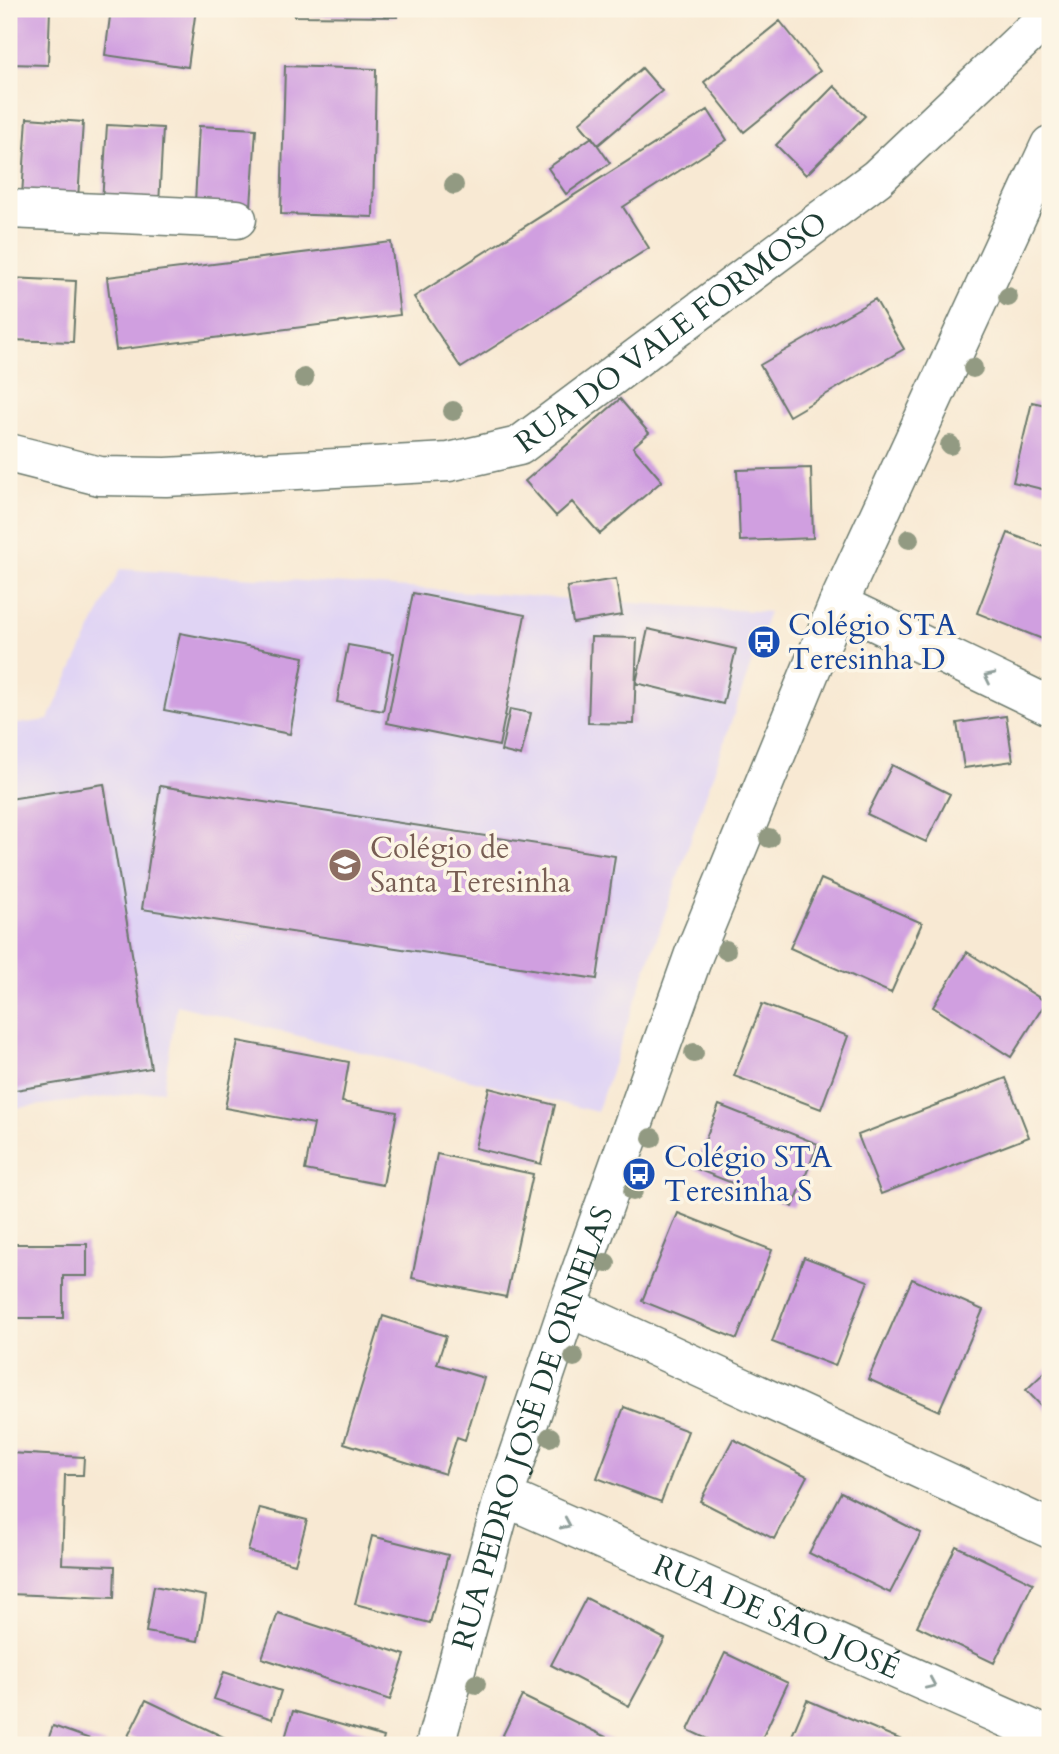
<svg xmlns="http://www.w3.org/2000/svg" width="1059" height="1754" font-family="Cardo,serif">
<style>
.built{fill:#e0d4f4}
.building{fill:#d09fe0}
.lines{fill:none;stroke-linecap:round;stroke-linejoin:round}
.minor-casing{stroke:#6b796c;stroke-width:41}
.minor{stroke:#fff;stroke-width:38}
.tree{fill:#929a82}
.oneway{stroke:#8f9e9a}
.labels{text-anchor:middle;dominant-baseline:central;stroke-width:7;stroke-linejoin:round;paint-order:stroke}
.street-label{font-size:30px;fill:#1f3d34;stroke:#fcf5e5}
.transit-label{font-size:30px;fill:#164399;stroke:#fcf5e5;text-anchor:start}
.education-label{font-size:30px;fill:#785e54;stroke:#fcf5e5;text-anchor:start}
</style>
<rect width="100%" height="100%" fill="#fcf5e5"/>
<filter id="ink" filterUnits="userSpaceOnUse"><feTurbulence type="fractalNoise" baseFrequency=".0143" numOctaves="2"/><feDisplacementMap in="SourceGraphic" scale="14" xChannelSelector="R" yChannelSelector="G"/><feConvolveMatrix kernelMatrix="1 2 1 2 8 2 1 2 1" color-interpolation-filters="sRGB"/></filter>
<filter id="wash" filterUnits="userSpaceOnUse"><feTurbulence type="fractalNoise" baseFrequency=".00686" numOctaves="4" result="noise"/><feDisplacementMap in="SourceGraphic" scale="28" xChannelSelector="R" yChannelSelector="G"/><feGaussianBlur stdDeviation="1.57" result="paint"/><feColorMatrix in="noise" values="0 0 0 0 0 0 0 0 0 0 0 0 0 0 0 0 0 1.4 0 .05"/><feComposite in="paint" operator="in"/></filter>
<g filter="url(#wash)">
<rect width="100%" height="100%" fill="#f8e9d3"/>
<!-- built -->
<path class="built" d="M120,569L769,612L597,1112L177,1005L163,1090L9,1109V725L48,720Z"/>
<g id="blocks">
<!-- building -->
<path class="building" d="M9,9H50L48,65L9,64Z
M111,9H196L188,67L105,55Z
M294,9H396L397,17L294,16Z
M780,21L820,71L744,132L704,82Z
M285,66L376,69L373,217L281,214Z
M642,68L662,91L598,145L579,123Z
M834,86L865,116L806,175L776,145Z
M708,110L727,140L623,207L649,248L461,368L414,297Z
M9,116L14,117L11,169H9Z
M27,118L83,122L78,199L22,196Z
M107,125L163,128L159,205L102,202Z
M199,126L256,129L251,207L195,203Z
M592,137L610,163L566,194L548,168Z
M391,242L400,315L116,350L107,277Z
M9,278L76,281L73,342L9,340Z
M875,299L904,349L789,416L760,365Z
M620,399L649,433L633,447L662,481L600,534L572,502L556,516L525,481Z
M1032,402L1050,406V491L1013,482Z
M811,468L813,538L740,541L737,470Z
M1008,533L1050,549V642L977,613Z
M616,579L622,615L573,623L567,587Z
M413,593L525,615L499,746L387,723Z
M648,629L736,649L723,704L636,683Z
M180,633L304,657L290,734L164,710Z
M591,637L637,638L634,724L588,723Z
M348,645L394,653L383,711L337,702Z
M510,709L531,713L521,756L501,751Z
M1006,716L1013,761L964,768L957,723Z
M892,765L950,794L926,842L867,814Z
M104,784L151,1068L9,1091V799Z
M160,786L615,856L597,979L142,909Z
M821,879L922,923L891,993L790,948Z
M967,952L1046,1002L1011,1057L933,1007Z
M762,1004L848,1036L821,1109L734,1076Z
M238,1041L349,1062L342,1102L397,1112L383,1185L305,1170L314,1124L225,1108Z
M1006,1078L1029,1137L881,1194L858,1135Z
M489,1088L555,1105L541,1164L475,1148Z
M719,1105L818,1144L793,1207L694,1168Z
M437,1154L533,1174L506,1297L412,1278Z
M678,1213L772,1250L737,1339L642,1301Z
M9,1244H87V1276H63V1318H9Z
M804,1257L868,1281L835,1366L772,1342Z
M912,1279L983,1310L939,1411L868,1379Z
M383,1316L446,1336L437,1364L484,1378L465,1440L457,1437L445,1474L344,1443Z
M1050,1367V1415L1026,1390Z
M624,1407L688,1431L661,1502L597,1478Z
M733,1439L807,1476L774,1539L700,1501Z
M9,1453L84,1457L83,1475H65L62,1564L115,1566L114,1598L9,1594Z
M841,1492L921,1533L890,1593L809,1553Z
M260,1508L307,1520L295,1564L248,1551Z
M372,1536L448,1555L430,1623L355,1604Z
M956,1546L1033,1583L994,1663L917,1626Z
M154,1586L206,1596L198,1641L146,1632Z
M586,1598L665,1639L629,1706L551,1665Z
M278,1613L405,1655L390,1700L262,1658Z
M725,1653L788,1683L759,1745H720L688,1730Z
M224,1672L281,1691L272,1719L214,1699Z
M522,1696L612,1740L609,1745H498Z
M146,1700L232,1741L230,1745H147L128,1736Z
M807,1700L904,1741L915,1745H788Z
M293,1711L384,1737L382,1745H283Z
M53,1726L107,1745H46Z"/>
</g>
</g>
<g filter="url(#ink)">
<use href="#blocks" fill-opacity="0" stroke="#6b796c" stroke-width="2"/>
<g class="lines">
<defs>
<g id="minor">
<path d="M9,209L237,219"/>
<path id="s1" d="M9,453L100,476L166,477L449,462L519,446L877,178L1050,14"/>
<path d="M838,604L1050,706"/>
<path d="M568,1307L1050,1529"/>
<path id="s2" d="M503,1499L523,1505L1050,1737"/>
<path id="s3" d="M435,1745L503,1499L568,1307L694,954L838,604L1050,145"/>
</g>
</defs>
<!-- minor casing -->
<use href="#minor" class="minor-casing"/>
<!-- minor -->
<use href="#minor" class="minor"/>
</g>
<!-- trees -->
<g class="tree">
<circle cx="454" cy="185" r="10"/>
<circle cx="1008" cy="297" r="10"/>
<circle cx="973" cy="368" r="10"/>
<circle cx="304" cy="378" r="10"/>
<circle cx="453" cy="411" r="10"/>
<circle cx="950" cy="445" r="10"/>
<circle cx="909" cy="539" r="10"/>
<circle cx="769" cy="838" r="10"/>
<circle cx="726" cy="950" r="10"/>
<circle cx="694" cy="1053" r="10"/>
<circle cx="652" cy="1138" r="10"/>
<circle cx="633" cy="1191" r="10"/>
<circle cx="606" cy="1263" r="10"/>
<circle cx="574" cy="1357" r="10"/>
<circle cx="550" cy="1437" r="10"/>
<circle cx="476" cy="1684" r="10"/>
</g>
<!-- one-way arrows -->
<defs><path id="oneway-chevron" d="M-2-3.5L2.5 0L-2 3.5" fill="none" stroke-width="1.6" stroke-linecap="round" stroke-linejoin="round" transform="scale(1.75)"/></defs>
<g class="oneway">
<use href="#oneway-chevron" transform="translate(989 677) rotate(-154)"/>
<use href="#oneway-chevron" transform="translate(566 1524) rotate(24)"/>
<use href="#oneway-chevron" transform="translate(931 1684) rotate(24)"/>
</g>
</g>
<!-- icons -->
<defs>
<symbol id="bus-disc" viewBox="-11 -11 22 22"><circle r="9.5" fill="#1a4fb4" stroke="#fcf5e5"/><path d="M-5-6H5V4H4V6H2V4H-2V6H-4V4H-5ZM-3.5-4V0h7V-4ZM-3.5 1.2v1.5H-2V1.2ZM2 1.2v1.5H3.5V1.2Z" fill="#fff"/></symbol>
<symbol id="school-disc" viewBox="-11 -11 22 22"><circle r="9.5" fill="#8d6e63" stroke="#fcf5e5"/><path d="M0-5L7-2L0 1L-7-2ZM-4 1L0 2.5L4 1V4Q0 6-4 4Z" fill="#fff"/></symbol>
</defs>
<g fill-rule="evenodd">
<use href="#bus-disc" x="745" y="623" width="38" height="38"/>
<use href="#school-disc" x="326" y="846" width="38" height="38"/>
<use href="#bus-disc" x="620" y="1155" width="38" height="38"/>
</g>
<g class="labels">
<!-- street labels -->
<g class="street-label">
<text stroke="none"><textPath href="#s1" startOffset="705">RUA DO VALE FORMOSO</textPath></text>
<text stroke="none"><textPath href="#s3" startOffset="332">RUA PEDRO JOSÉ DE ORNELAS</textPath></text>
<text stroke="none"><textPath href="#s2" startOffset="298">RUA DE SÃO JOSÉ</textPath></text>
</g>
<!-- transit labels -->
<g class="transit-label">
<text x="788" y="625">Colégio STA<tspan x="788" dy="34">Teresinha D</tspan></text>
<text x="664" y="1157">Colégio STA<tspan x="664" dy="34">Teresinha S</tspan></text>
</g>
<!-- education labels -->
<g class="education-label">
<text x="370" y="848">Colégio de<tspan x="370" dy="34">Santa Teresinha</tspan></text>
</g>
</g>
<!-- margin -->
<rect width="1059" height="1754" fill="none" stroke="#fcf5e5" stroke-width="35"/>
</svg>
